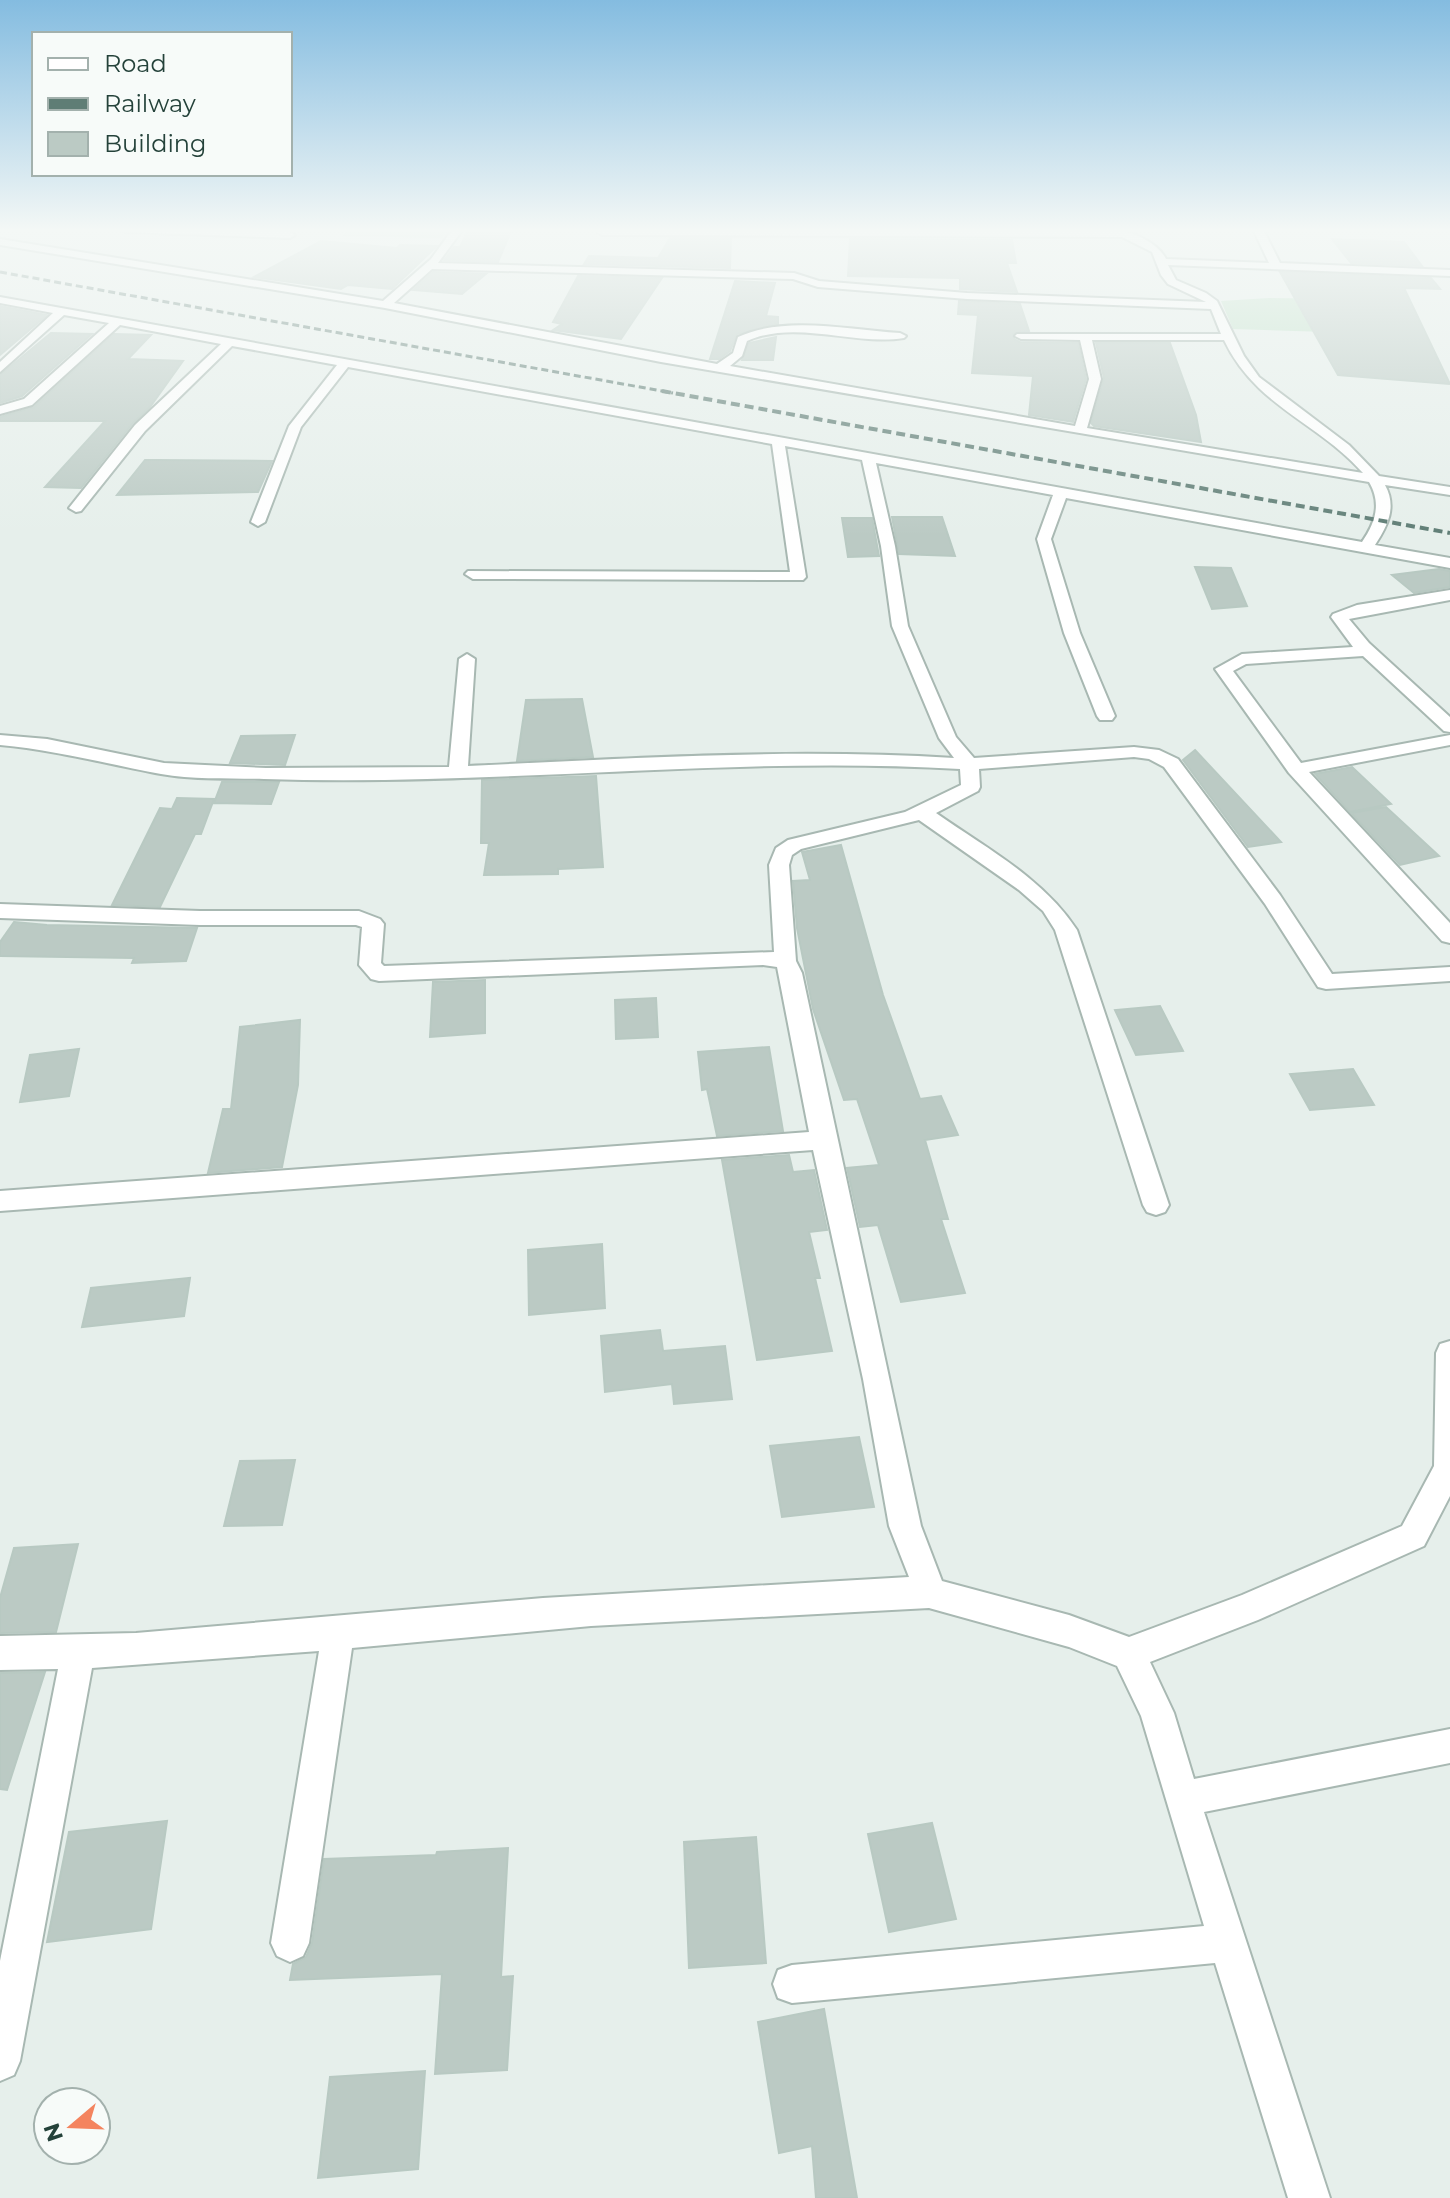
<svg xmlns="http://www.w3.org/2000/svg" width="1450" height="2198" font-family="Montserrat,sans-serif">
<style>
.green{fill:#bfe0c8}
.building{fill:#bbcac4;stroke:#b8c9c2;stroke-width:2}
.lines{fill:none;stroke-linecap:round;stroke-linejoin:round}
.minor-casing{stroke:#a8b8b2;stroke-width:4}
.minor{fill:#fff;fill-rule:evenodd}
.rail-far1{stroke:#5f7d75;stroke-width:3;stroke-dasharray:7 4;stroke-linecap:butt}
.rail{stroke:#5f7d75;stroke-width:4;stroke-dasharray:9 5;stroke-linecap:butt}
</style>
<rect width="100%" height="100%" fill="#e6efeb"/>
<!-- green -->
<path class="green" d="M348,229H448L442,238L342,236Z
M1269,298L1410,300L1424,335L1233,329L1221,301Z"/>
<!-- building -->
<path class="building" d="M468,230L511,231L498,262L444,260L454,247H460Z
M670,238H731L730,268L584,264L589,256L658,258Z
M850,239L1012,240L1016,263H1007L1017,292L960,289V278L848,276Z
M1332,239L1404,242L1422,266L1351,263Z
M321,241L397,248L400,245L437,246L392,289L348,285L341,289L254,277Z
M433,272L486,274L462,294L413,290Z
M1280,272L1431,278L1440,289L1404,288L1450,384L1338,375Z
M578,276L662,278L621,339L553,330L562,324L553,322Z
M735,281L775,283L766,316L778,317V324L737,334L730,351L719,359H710Z
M959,301L1020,304L1029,331L1013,334L1014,339L1020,342L1078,343L1086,379L1073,422L1029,415L1033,376L972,373L978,315L958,314Z
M0,306L47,315L0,355Z
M51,333L92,334L22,396L0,403V375Z
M114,334L151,335L128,359L183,361L150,407L133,423L81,488L45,487L105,421H0V417L34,407Z
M776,337L773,360H742L749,343Z
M1096,343H1170L1196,415L1201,442L1094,426L1091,423L1104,378Z
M145,460H157L272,461L258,492L117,495Z
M892,517H942L955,556L899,554Z
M842,518H872L879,556L848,557Z
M1195,567L1231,568L1247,606L1212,609Z
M1439,569L1450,571V587L1414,593L1392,575Z
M582,699L593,757L517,761L526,700Z
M295,735L285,765L230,763L241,736Z
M1195,750L1281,842L1248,847L1183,760Z
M1352,767L1391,804L1350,812L1315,774Z
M596,776L603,867L558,869V874L484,875L489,843H481L482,780Z
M222,782H279L271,804L214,803Z
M177,798L214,799L201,834H195L160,907L112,905L160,808L172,809Z
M1386,807L1439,856L1400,865L1351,813Z
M841,845L883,995L920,1099L941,1096L958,1135L925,1140L948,1219H941L965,1293L901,1302L878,1225L860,1227L847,1168L879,1165L857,1099L844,1100L813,1009L797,928L793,881L810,880L802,852Z
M14,922L47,925L197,928L186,961L132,963L134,958L0,956V942Z
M485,980V1033L430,1037L433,982Z
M656,998L658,1037L616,1039L615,1000Z
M1160,1006L1183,1051L1136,1055L1115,1010Z
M300,1020L298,1085L282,1167L208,1173L223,1109H231L240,1027Z
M769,1047L783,1131L717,1136L707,1089L702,1090L698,1052Z
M79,1049L69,1096L20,1102L30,1055Z
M1353,1069L1374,1105L1310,1110L1290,1074Z
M789,1155L793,1172L814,1170L827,1230L809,1232L820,1278H815L832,1351L757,1360L722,1160Z
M602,1244L605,1308L529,1315L528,1250Z
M190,1278L184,1316L82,1327L91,1288Z
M660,1330L663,1351L725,1346L732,1399L674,1404L672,1384L605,1392L601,1336Z
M859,1437L874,1507L782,1517L770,1446Z
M295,1460L282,1525L224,1526L240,1461Z
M78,1544L56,1632L0,1633V1598L14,1548Z
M45,1672L7,1790L0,1789V1673Z
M167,1821L151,1929L47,1942L69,1832Z
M932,1823L956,1919L889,1932L868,1834Z
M756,1837L766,1963L689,1968L684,1842Z
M508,1848L501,1977L513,1976L507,2070L435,2074L442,1974L290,1980L293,1964L306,1957L312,1943L324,1859L436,1855L437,1852Z
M824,2009L857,2198H816L812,2146L779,2153L758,2022Z
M425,2071L418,2169L318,2178L330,2077Z"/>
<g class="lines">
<defs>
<path id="minor" d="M120,229L290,232L295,235L290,238L125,232Z
M453,229H463L438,263L794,273L819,281L967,293L1206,302L1168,284L1161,275L1152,252L1122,237L602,235L597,232L602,229L1111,231L1109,229C1128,229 1158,242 1166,259L1269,263L1253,229H1263L1280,263L1450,270V276L1168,265L1176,280L1206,293L1217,301L1244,356L1259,377L1349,445L1379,476L1450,487V495L1385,485C1397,507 1388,525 1375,545L1450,558V568L1066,498L1051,539L1080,633L1115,716L1112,720H1100L1097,716L1064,633L1037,539L1053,495L876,463L895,546L908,626L956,737L974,758L1134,747L1159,750L1178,759L1280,895L1332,974L1450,967V981L1326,989L1318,987L1265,904L1164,767L1149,759L1134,757L979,769L980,787L978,791L936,813C986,848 1043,878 1077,930L1169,1205L1165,1212L1156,1215L1147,1212L1143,1205L1055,930L1043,911L1019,890L919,820L801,849L792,855L789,865L796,961L802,973L921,1526L942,1581L1069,1615L1129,1637L1242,1595L1402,1526L1434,1466L1436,1353L1440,1344L1450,1341V1496L1424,1546L1258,1620L1150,1662L1174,1713L1194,1779L1450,1729V1763L1204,1812L1330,2198H1288L1215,1963L792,2003L778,1998L773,1984L778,1970L792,1965L1204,1926L1141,1716L1117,1666L1069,1647L929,1608L591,1626L352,1648L309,1943L303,1956L290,1962L277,1956L271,1943L319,1651L92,1668L20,2061L14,2075L0,2081V1961L58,1669L0,1670V1636L136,1633L543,1598L909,1577L889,1526L863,1379L813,1150L0,1211V1191L809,1132L777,967L763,965L379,981L371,979L359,965L362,927L356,925H200L0,918V904L200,911H359L380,919L384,924L381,963L384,966L774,952L769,865L776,848L788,840L905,812L961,785L960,769C728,755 496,787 264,779C230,778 194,780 161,774C107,764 55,750 0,745V735L47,739L164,763L266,768L449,767L459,659L467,654L475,659L468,766C630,758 792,748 954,758L939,738L892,626L881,546L862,460L785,446L806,577L803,580L473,579L465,574L468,571L790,572L772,444L348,367L301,427L265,522L258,526L251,522L289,426L337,365L232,346L145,431L81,511L76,512L69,508L135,425L221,344L120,325L32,405L0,414V406L24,399L109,323L64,315L0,372V362L53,313L0,303V297L1362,542C1375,523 1382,504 1369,482L661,362L385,308L0,245V239L383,301L431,259ZM432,269L793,279L818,287L967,299L1211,309L1221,334H1017L1015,336L1021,339L1080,340L1089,379L1075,426L730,366L742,356L747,341C796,319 854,346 904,338L906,336L900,333C849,330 786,315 738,337L733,353L717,364L394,303ZM1092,340H1224C1256,407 1317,421 1363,473L1087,428L1101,379Z
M1450,590V600L1349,619L1369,643L1450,717V732L1444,731L1363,656L1246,664L1233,671L1301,763L1450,735V745L1309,772L1450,923V943L1442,941L1289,773L1215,669L1242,654L1353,647L1331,617L1333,614L1357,605Z"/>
</defs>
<!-- minor casing -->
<use href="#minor" class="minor-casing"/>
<!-- minor -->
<use href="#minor" class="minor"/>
<!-- rail-far1 -->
<path class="rail-far1" d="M0,272L673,393"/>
<!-- rail -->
<path class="rail" d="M662,391L1450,533"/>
</g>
<!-- sky -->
<linearGradient id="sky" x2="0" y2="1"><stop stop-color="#84bce0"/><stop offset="0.43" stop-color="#f4f8f6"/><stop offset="1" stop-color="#f4f8f6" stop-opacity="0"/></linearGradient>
<rect width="1450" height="536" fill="url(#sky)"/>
<!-- legend -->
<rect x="32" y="32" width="260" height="144" fill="#f7fbf9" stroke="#a3b1ad" stroke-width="2"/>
<rect x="48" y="58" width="40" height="12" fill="#ffffff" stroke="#a3b1ad" stroke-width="2"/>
<text x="104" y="72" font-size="24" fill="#24423a">Road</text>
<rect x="48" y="98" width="40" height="12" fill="#5f7d75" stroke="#a3b1ad" stroke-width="2"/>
<text x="104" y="112" font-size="24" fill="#24423a">Railway</text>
<rect x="48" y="132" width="40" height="24" fill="#bbcac4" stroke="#a3b1ad" stroke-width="2"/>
<text x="104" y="152" font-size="24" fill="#24423a">Building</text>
<!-- north arrow -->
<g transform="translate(72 2126) rotate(251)"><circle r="38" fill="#f7fbf9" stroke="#a3b1ad" stroke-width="2"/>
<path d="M0-6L14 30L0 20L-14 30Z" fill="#f4845f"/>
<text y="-12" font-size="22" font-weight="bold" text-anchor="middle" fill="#24423a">N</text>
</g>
</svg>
